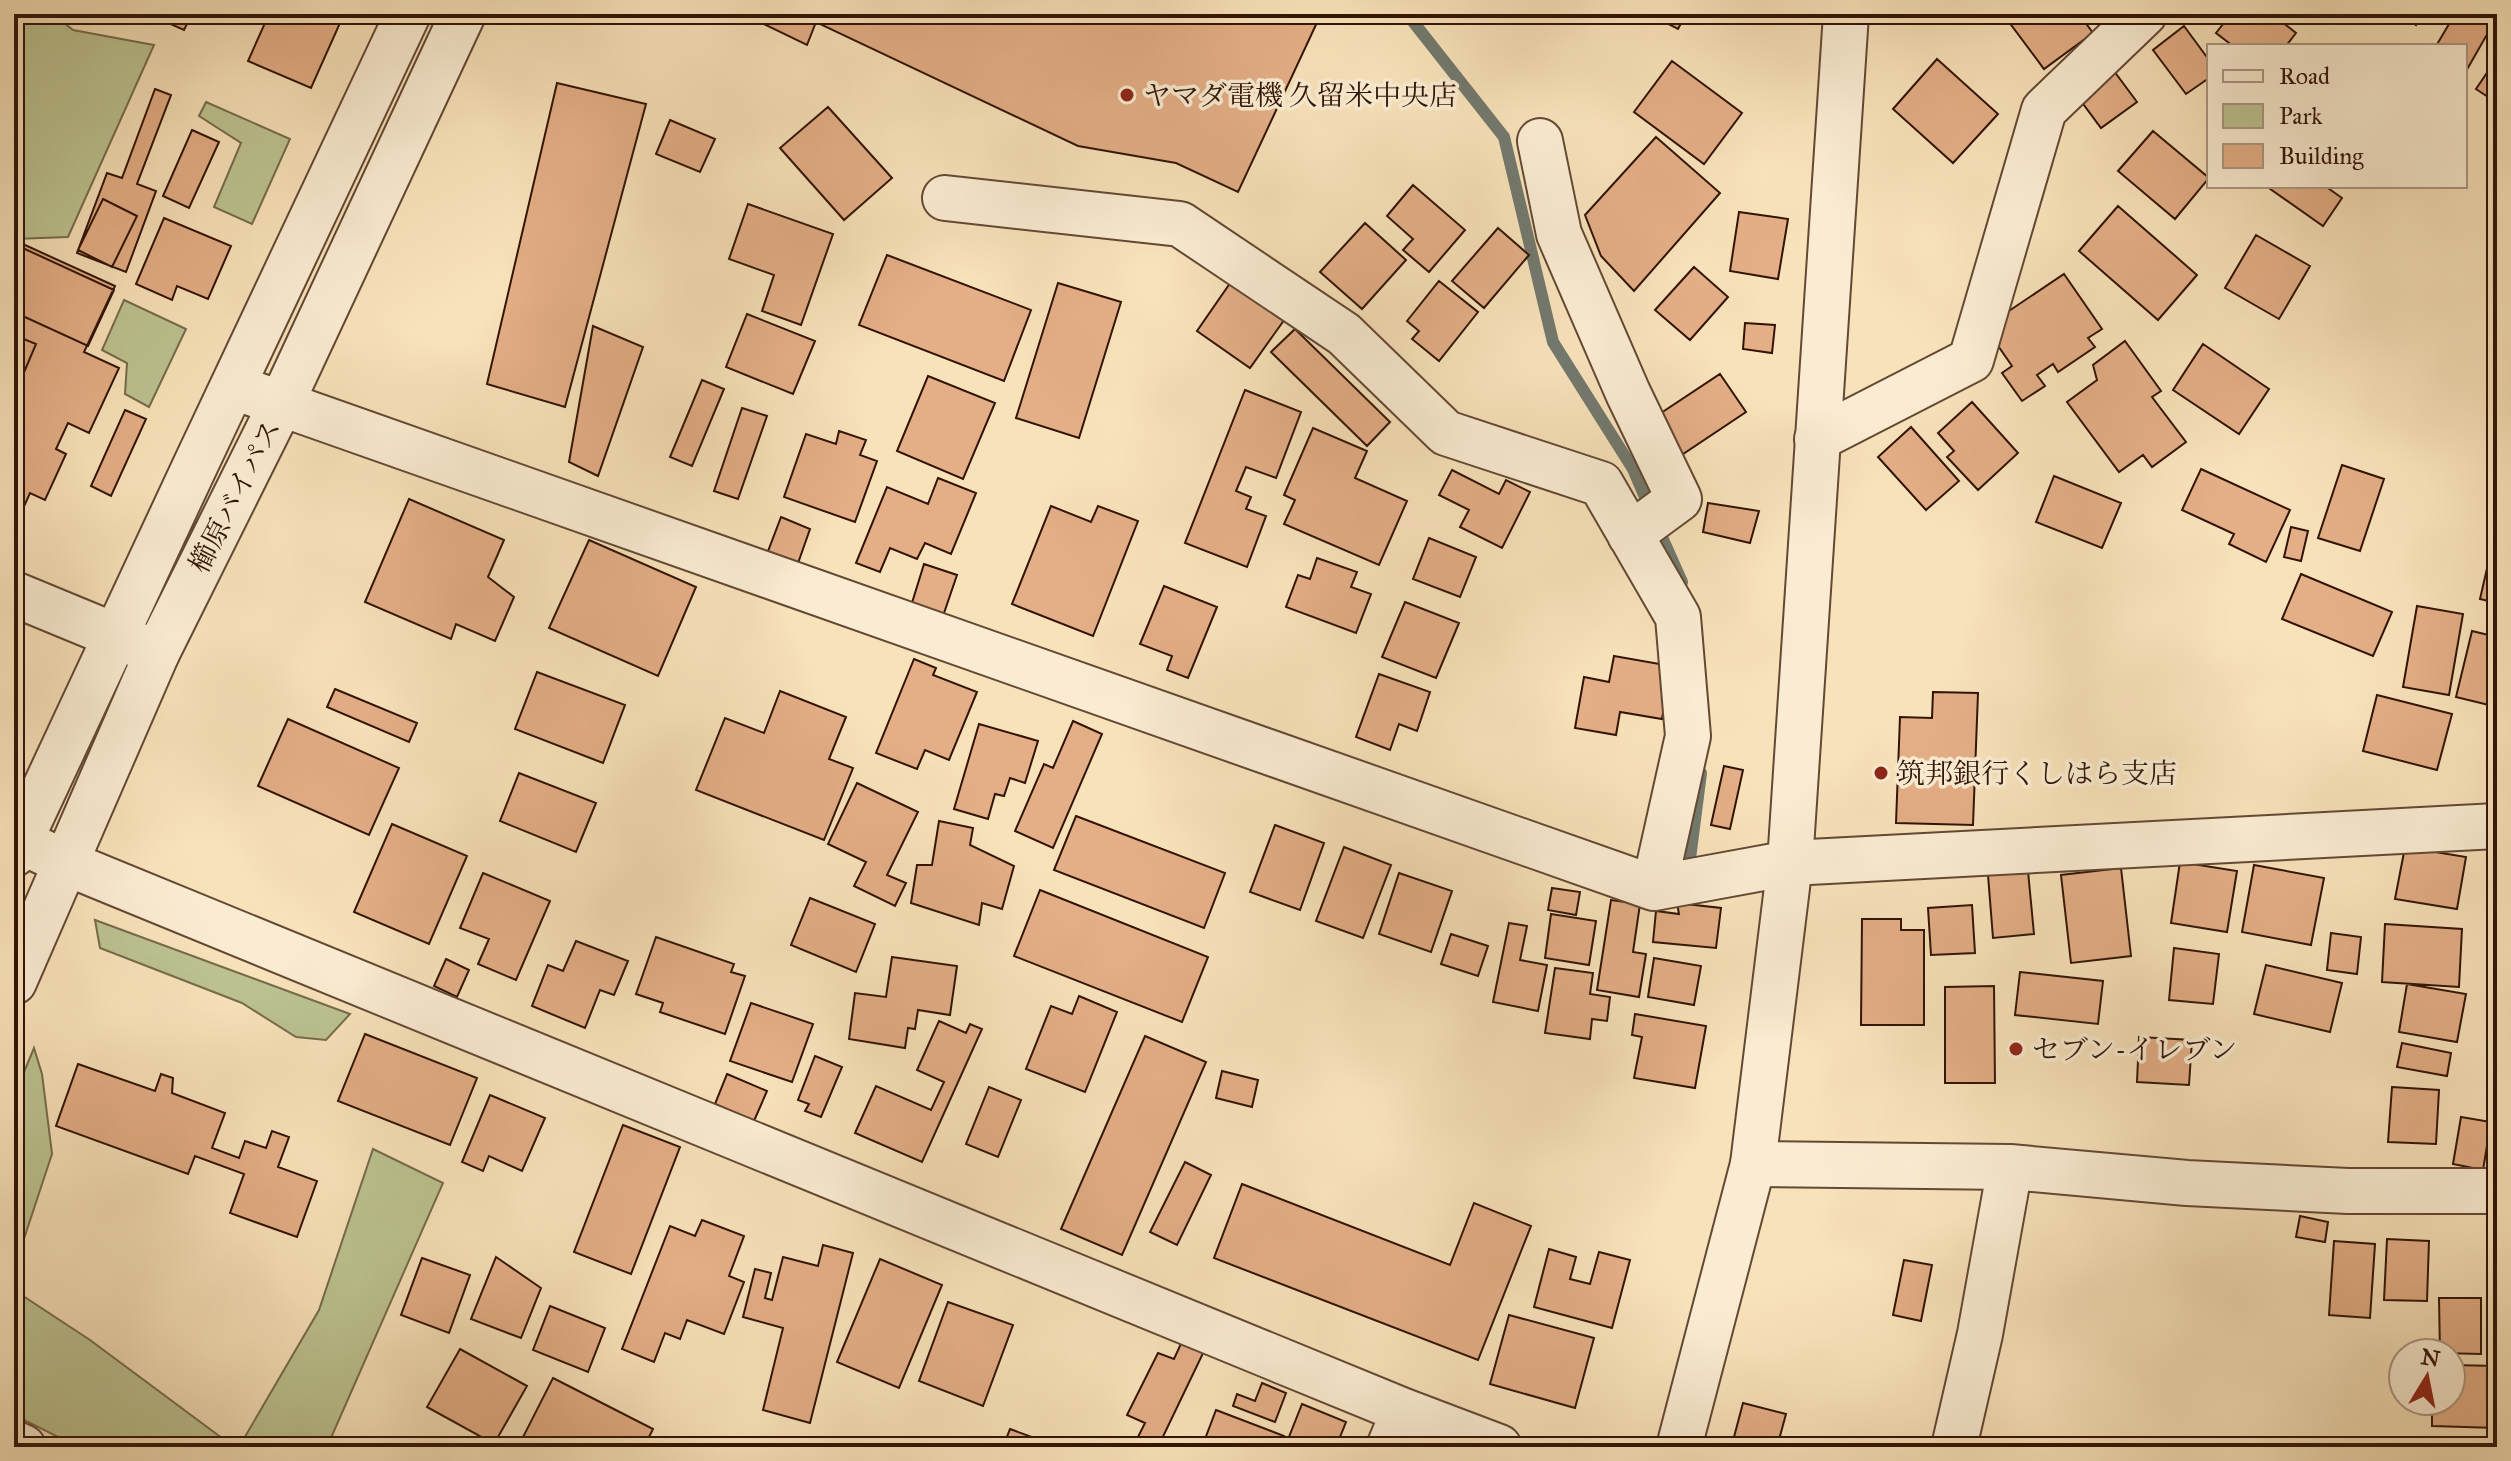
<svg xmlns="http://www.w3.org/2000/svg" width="2511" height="1461" font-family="'IM FELL Great Primer','Noto Serif JP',serif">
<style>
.green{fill:#bcc391;stroke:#766c4c;stroke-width:2}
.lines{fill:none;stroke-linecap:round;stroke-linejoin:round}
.stream{stroke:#72796e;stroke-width:12}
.building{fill:#e4ae86;stroke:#311407;stroke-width:2}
.minor-casing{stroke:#634834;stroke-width:48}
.tertiary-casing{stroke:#634834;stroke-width:48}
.minor{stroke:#faecd2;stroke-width:44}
.tertiary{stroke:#faecd2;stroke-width:44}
.poi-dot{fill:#8f2418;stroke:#faecd2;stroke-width:3}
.labels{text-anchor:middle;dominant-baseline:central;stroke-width:7;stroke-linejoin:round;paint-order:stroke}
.poi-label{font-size:28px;fill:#311407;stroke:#faecd2;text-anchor:start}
.street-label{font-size:28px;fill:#311407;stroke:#faecd2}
</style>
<rect width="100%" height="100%" fill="#f8e2ba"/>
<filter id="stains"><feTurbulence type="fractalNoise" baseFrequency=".0025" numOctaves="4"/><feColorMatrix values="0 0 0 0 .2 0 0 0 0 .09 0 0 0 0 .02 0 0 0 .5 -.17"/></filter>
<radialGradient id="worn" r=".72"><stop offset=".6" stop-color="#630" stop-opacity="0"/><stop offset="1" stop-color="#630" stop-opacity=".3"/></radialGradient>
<!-- green -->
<path class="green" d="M14,14H53L73,30L154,45L68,237L14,239Z
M206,102L290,139L252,224L214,207L241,143L199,116Z
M124,300L186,329L149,407L125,394L127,363L102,350Z
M95,920L350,1014L326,1040L296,1037L242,1003L100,948Z
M34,1048L42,1074L52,1154L14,1269V1096Z
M373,1149L443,1183L327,1447H239L319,1310Z
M14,1290L90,1340L234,1447H78L14,1415Z"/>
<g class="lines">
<!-- stream -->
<path class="stream" d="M1407,14L1504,137L1553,342L1633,469L1650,509
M1657,526L1682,582
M1688,874L1701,773"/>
</g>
<!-- building -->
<path class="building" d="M148,14H192L184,30Z
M269,14H344L311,88L248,61Z
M743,14H1321L1238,192L1176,163L1078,146L816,22L807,45Z
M1649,14H1686L1678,29Z
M2003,14H2079L2093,33L2044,69Z
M2231,14H2272L2296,33L2286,46H2233L2216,33Z
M2399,14H2423L2416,25Z
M2455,14H2474L2493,24L2465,73V46H2436Z
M2184,26L2209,60V78L2186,94L2153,50Z
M2497,58V103L2476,89Z
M1937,59L1998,114L1953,163L1893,109Z
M1672,61L1742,113L1704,164L1634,112Z
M2114,71L2137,102L2101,128L2078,97Z
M557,83L646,104L565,407L487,384Z
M155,89L171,95L137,184L156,191L126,272L77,253L107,173L122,178Z
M828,107L892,178L844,220L780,148Z
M670,120L715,139L700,172L656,154Z
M192,130L219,142L189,208L163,196Z
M2153,131L2209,178L2175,219L2118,171Z
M1656,137L1720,193L1634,291L1601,256L1585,215Z
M1413,185L1465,230L1429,272L1403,250L1413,239L1387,216Z
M2266,186H2325L2342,198L2323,226Z
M103,199L137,216L112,267L78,250Z
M748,204L833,234L801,325L762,311L774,275L729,259Z
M2118,206L2197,275L2158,320L2079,251Z
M1739,212L1788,219L1778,279L1730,271Z
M164,218L231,246L208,299L177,286L172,300L136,284Z
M1365,223L1406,260L1362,309L1320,272Z
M1498,228L1529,255L1484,308L1452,281Z
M2256,235L2310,266L2279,319L2225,288Z
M14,240L115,286L84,352L119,368L89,433L68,423L56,449L66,454L45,500L30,493L17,522L14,521Z
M14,244L114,290L88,346L14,312Z
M887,255L1031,310L1004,381L859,325Z
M1694,267L1728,297L1690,340L1655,310Z
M2064,274L2102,329L2088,338L2095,347L2058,372L2053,364L2037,375L2045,386L2022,401L2002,373L2012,366L1985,327Z
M1233,279L1287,316L1250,368L1197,331Z
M1439,281L1478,312L1439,361L1412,339L1419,331L1407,321Z
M1058,283L1121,302L1079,438L1016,418Z
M747,314L815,341L793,394L726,367Z
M1745,323L1775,325L1772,353L1743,349Z
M593,326L643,347L598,476L569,462Z
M1295,329L1390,422L1367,446L1271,352Z
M14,335L36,344L14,396Z
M2125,341L2161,391L2152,397L2186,442L2152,467L2143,455L2119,472L2067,402L2097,380L2093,365Z
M2203,344L2269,389L2239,434L2173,390Z
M1720,374L1746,412L1680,456L1655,417Z
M928,376L995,403L963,479L897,451Z
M702,380L724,389L692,466L670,457Z
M1245,390L1301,412L1276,478L1246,467L1236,491L1251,497L1246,509L1266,516L1247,567L1185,543Z
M1972,402L2018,453L1978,490L1947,457L1954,451L1938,433Z
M742,408L767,416L738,499L714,491Z
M125,410L146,419L111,496L91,486Z
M1911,427L1959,481L1926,510L1878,457Z
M1313,428L1367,451L1355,478L1407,501L1379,565L1284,524L1295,500L1284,495Z
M839,431L866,440L860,455L877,461L855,522L784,497L806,434L836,444Z
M2342,465L2384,479L2360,551L2318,538Z
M2201,469L2290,510L2266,562L2229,544L2234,534L2182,510Z
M1452,470L1499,494L1506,480L1530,492L1502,548L1460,527L1469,510L1439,495Z
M2054,476L2121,503L2102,548L2036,522Z
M938,478L976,493L951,554L925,543L917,559L890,548L880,572L856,563L887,487L928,504Z
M409,499L504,540L488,577L514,597L495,641L456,624L451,639L365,602Z
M1708,503L1759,511L1750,543L1703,532Z
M1051,506L1091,522L1098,506L1138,521L1093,636L1012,604Z
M781,517L810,529L797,566L767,554Z
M2497,525V603L2480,599Z
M2291,527L2308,531L2301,561L2284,557Z
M1429,538L1476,557L1460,597L1413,579Z
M589,540L696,587L658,676L549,628Z
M1317,558L1357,572L1351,587L1371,594L1356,633L1286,607L1298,575L1310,579Z
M924,564L957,575L943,616L911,606Z
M2301,574L2392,612L2373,656L2282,619Z
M1164,586L1217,607L1188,678L1167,670L1172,656L1140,644Z
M1405,602L1459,623L1436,678L1382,657Z
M2417,606L2463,614L2449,695L2403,687Z
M2472,631L2497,637V707L2456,697Z
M1614,656L1671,666L1662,719L1620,712L1616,735L1575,728L1584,677L1609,682Z
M914,659L936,668L933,675L977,692L949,760L925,750L917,769L876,753Z
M537,672L625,705L603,763L515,729Z
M1379,674L1430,692L1417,731L1399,724L1390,750L1356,737Z
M335,689L417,723L409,742L327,707Z
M780,691L846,717L829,759L853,768L824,840L696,790L725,718L764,733Z
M1933,692L1978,693L1973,825L1896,823L1900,717L1932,718Z
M2377,695L2452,714L2437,770L2363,751Z
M288,719L399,768L369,835L258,786Z
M1073,721L1102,734L1053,848L1015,831L1044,764L1053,768Z
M979,724L1038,741L1025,783L1010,778L1004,796L995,794L988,819L954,809Z
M1724,766L1743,770L1730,829L1711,825Z
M519,773L596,803L576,852L500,821Z
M857,783L918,812L887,875L906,883L895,906L854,886L866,862L828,844Z
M1076,816L1225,873L1204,928L1054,870Z
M939,821L973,828L970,845L1014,866L1002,909L982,903L979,925L911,903L917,865H932Z
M392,824L467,856L429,944L354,912Z
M1275,825L1324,843L1300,910L1250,892Z
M1344,847L1391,865L1363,938L1316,921Z
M2405,847L2466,857L2457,909L2395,899Z
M2180,862L2237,871L2227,932L2171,923Z
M2254,865L2324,878L2311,945L2242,932Z
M2121,868L2131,956L2071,963L2061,875Z
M2028,871L2034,934L1993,938L1988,875Z
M483,873L550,901L516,980L478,964L489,939L460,928Z
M1399,873L1452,891L1431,952L1379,934Z
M1552,888L1580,892L1576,915L1548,910Z
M1040,890L1208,957L1182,1022L1014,956Z
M810,898L875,924L856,972L791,945Z
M1611,900L1640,904L1633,952L1646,954L1639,997L1597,990Z
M1677,903L1721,908L1716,948L1653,942L1656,911L1679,914Z
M1972,905L1975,953L1931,955L1928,908Z
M1551,914L1596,921L1589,965L1545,958Z
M1862,919H1901V930H1924V1025H1861Z
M1509,923L1527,926L1520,960L1547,965L1538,1011L1493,1002Z
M2385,924L2462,929L2459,987L2382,982Z
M2331,933L2361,937L2357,974L2327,970Z
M1451,934L1488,946L1478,976L1441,964Z
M656,937L734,964L731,972L745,976L725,1034L660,1012L663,1003L636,994Z
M576,941L628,961L614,995L600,990L585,1028L532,1006L548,965L563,971Z
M2174,948L2219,954L2213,1004L2169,1000Z
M892,957L957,966L950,1015L918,1010L915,1029L908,1028L905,1048L849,1039L855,993L886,997Z
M1654,958L1701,966L1694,1005L1648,997Z
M446,959L469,970L457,997L434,986Z
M2266,965L2342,983L2330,1032L2254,1014Z
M1555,968L1593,973L1590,994L1610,997L1607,1021L1592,1019L1590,1039L1545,1033Z
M2020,972L2103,981L2098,1024L2015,1015Z
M2407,984L2466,994L2457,1042L2399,1032Z
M1994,986L1995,1083H1945V987Z
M1079,996L1117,1012L1085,1092L1026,1069L1051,1006L1072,1014Z
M751,1003L813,1024L792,1082L730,1061Z
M1635,1014L1706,1026L1695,1088L1634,1078L1642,1037L1632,1035Z
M939,1021L966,1033L970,1024L982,1029L922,1162L855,1133L876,1086L931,1110L944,1082L917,1070Z
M365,1034L477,1078L450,1145L338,1101Z
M1145,1036L1206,1062L1122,1255L1061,1229Z
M2139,1037L2192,1040L2189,1085L2137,1082Z
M2402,1043L2451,1053L2447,1076L2397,1067Z
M815,1056L842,1067L821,1117L805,1111L809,1104L798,1100Z
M78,1064L155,1091L161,1074L173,1078L172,1093L225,1113L212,1148L239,1158L245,1141L266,1148L272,1131L289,1137L278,1167L317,1181L297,1237L230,1213L244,1174L195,1156L188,1174L56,1126Z
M1222,1071L1258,1080L1252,1107L1216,1098Z
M727,1074L767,1091L754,1121L715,1104Z
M989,1087L1021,1100L998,1157L966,1144Z
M2392,1087L2439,1090L2436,1144L2388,1142Z
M490,1095L545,1118L522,1171L489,1156L483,1171L462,1162Z
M2461,1117L2491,1122L2483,1170L2453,1164Z
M623,1125L680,1147L631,1274L574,1252Z
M1185,1162L1211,1175L1177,1245L1150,1232Z
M1242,1184L1450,1265L1474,1203L1531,1226L1478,1360L1214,1258Z
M2300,1216L2328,1222L2325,1242L2296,1237Z
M702,1220L744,1236L729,1276L744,1282L724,1334L687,1320L680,1339L665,1333L654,1362L622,1349L670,1226L695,1236Z
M2387,1239L2429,1241L2427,1301L2384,1300Z
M2334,1241L2375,1244L2370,1318L2329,1315Z
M823,1245L853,1253L810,1423L763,1410L783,1328L743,1317L755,1269L771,1273L765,1298L772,1300L783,1257L818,1266Z
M1549,1249L1576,1257L1570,1279L1590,1284L1599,1252L1630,1260L1612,1328L1534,1307Z
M496,1257L541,1288L521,1338L471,1319Z
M422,1258L470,1275L449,1333L401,1315Z
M880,1259L942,1285L899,1388L837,1362Z
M1904,1260L1932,1265L1921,1321L1893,1315Z
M2439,1298H2481V1354L2440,1353Z
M948,1302L1013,1325L983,1406L919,1381Z
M550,1306L605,1328L588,1372L533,1350Z
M1509,1315L1594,1338L1575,1408L1490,1384Z
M1184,1337L1206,1347L1158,1447H1133L1145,1423L1127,1415L1158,1353L1174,1359Z
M460,1349L527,1386L494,1444L427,1407Z
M2451,1365L2497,1366V1428L2432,1426V1401H2451Z
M553,1378L653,1429L644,1447H518Z
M1262,1383L1286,1393L1275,1422L1233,1406L1237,1394L1255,1401Z
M1743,1403L1786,1414L1777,1447L1734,1437Z
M1302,1404L1346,1422L1336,1447H1285Z
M1216,1410L1284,1436L1279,1447H1202Z
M1010,1429L1059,1447H1003Z"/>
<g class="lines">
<defs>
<path id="minor" d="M1540,141L1559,234L1628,393L1679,499L1630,535
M945,198L1180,224L1344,334L1446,433L1601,484L1678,617L1688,736L1654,888
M234,387L1654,888L1790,863L2497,826
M1817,439L1971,360L2044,110L2144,14
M14,594L157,653
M20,841L66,863L1404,1411L1499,1447
M1753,1164L2010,1167L2187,1183L2348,1191H2497
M14,1443L23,1447
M1389,1447L1404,1411
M1954,1447L1980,1334L2010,1167"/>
<path id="tertiary" d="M14,854C143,573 277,294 408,14
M14,982L157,653L281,404L463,14
M1679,1447L1753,1164L1790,863L1846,14"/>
</defs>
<!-- minor casing -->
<use href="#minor" class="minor-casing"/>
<!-- tertiary casing -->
<use href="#tertiary" class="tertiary-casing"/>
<!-- minor -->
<use href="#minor" class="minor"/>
<!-- tertiary -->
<use href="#tertiary" class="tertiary"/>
</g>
<!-- markers -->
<g class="poi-dot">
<circle cx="1127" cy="95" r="8"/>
<circle cx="1881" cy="773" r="8"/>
<circle cx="2016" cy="1049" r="8"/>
</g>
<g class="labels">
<!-- poi labels -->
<g class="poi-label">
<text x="1143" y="95">ヤマダ電機 久留米中央店</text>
<text x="1897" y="773">筑邦銀行くしはら支店</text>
<text x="2032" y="1049">セブン-イレブン</text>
</g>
<!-- street labels -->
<g class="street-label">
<text transform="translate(235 496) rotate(-63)">櫛原バイパス</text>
</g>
</g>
<!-- margin -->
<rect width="2511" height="1461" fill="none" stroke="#f8e2ba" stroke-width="48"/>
<rect x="16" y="16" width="2479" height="1429" fill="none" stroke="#311407" stroke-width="4"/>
<rect x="24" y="24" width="2463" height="1413" fill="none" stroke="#311407" stroke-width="2"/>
<!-- legend -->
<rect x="2207" y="44" width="260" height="144" fill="#faecd2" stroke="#aa9681" stroke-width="2"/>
<rect x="2223" y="70" width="40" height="12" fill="#faecd2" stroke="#aa9681" stroke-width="2"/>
<text x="2279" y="84" font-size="24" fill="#311407">Road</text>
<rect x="2223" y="104" width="40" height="24" fill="#bcc391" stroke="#aa9681" stroke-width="2"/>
<text x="2279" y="124" font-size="24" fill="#311407">Park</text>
<rect x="2223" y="144" width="40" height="24" fill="#e4ae86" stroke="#aa9681" stroke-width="2"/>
<text x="2279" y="164" font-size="24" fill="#311407">Building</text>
<!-- north arrow -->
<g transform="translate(2427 1377) rotate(10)"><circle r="38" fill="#faecd2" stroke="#aa9681" stroke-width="2"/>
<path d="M0-6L14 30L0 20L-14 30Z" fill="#8f2418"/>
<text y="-12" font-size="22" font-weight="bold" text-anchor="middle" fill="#311407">N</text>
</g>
<rect width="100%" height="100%" filter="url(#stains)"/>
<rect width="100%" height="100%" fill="url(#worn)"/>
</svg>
